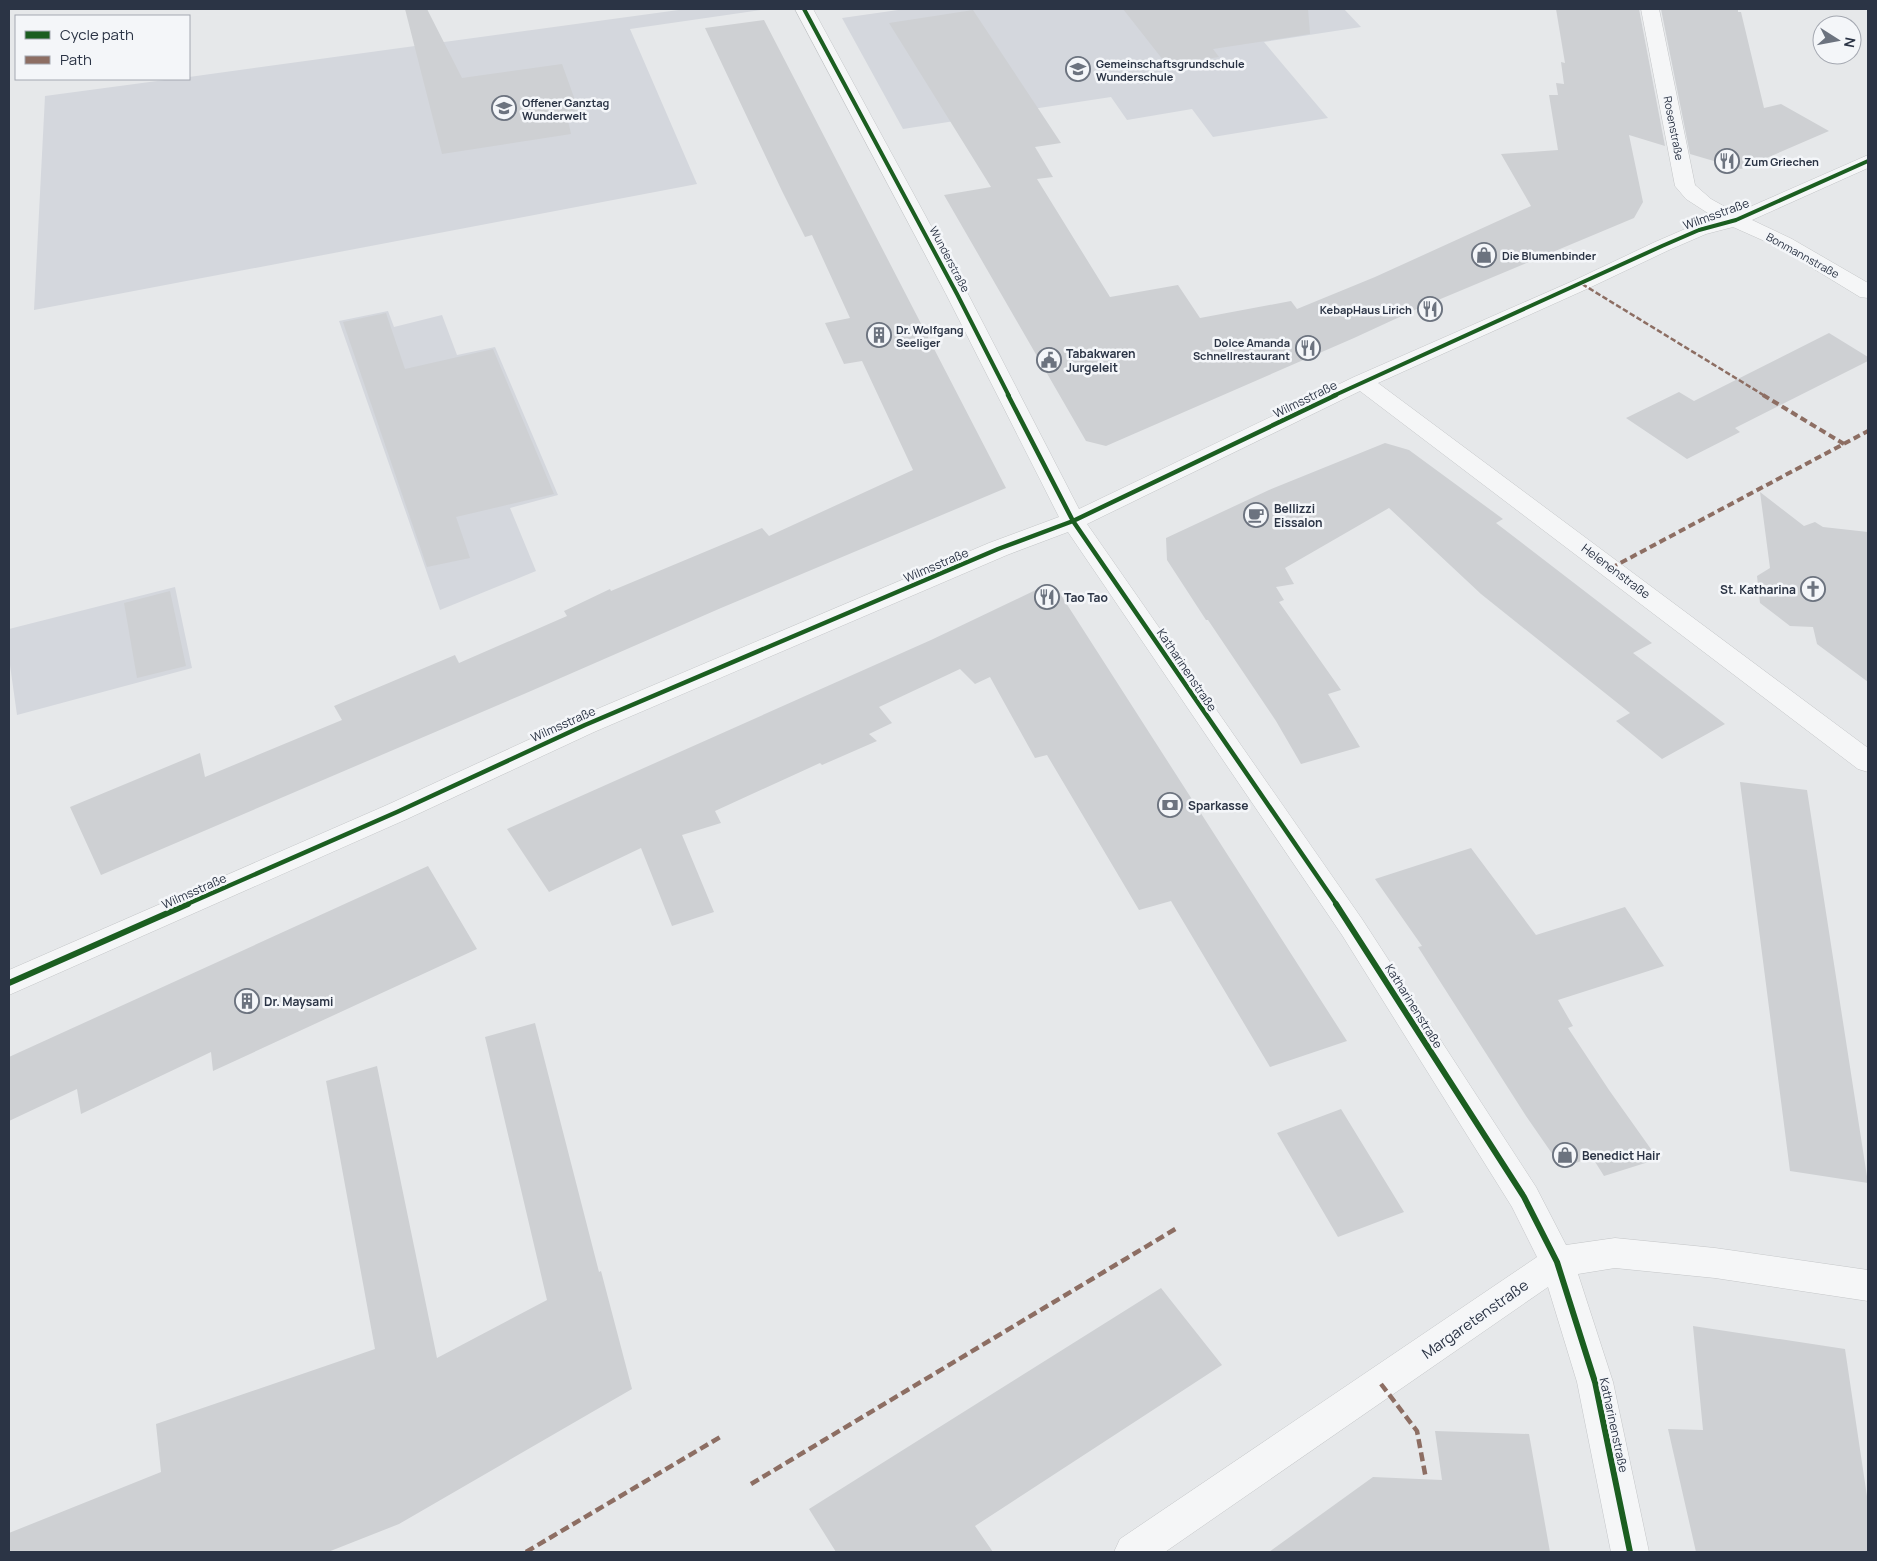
<svg xmlns="http://www.w3.org/2000/svg" width="1877" height="1561" font-family="Manrope,sans-serif">
<style>
.built{fill:#d4d7dd}
.building{fill:#ced0d3}
.lines{fill:none;stroke-linecap:round;stroke-linejoin:round}
.minor-casing{stroke:#c4c6c8;stroke-width:1}
.minor{fill:#f5f6f7;fill-rule:evenodd}
.quiet-far2{stroke:#8d6e63;stroke-width:2.5;stroke-dasharray:5.5 2.5;stroke-linecap:butt}
.quiet-far1{stroke:#8d6e63;stroke-width:4;stroke-dasharray:7 4;stroke-linecap:butt}
.quiet{stroke:#8d6e63;stroke-width:4.5;stroke-dasharray:9 4.5;stroke-linecap:butt}
.cycleway-far2-casing{stroke:#f4f6f9;stroke-width:6}
.cycleway-far1-casing{stroke:#f4f6f9;stroke-width:8}
.cycleway-casing{stroke:#f4f6f9;stroke-width:9}
.cycleway-far2{stroke:#1b5e20;stroke-width:4}
.cycleway-far1{stroke:#1b5e20;stroke-width:4.5}
.cycleway{stroke:#1b5e20;stroke-width:6}
.labels{text-anchor:middle;dominant-baseline:central;stroke-width:5;stroke-linejoin:round;paint-order:stroke}
.far-poi-label{font-size:11px;font-weight:bold;fill:#2b3445;stroke:#f4f6f9;text-anchor:start}
.far-street-label{font-size:11px;fill:#2b3445;stroke:#f4f6f9}
.street-label{font-size:12px;fill:#2b3445;stroke:#f4f6f9}
.poi-label{font-size:12px;font-weight:bold;fill:#2b3445;stroke:#f4f6f9;text-anchor:start}
.near-street-label{font-size:15px;fill:#2b3445;stroke:#f4f6f9}
</style>
<rect width="100%" height="100%" fill="#e6e8ea"/>
<!-- built -->
<path class="built" d="M686,9L761,10L630,29L697,184L34,310L45,96L172,79H189V77Z
M905,9H1344L1361,27L1264,42L1328,118L1213,137L1192,109L1127,120L1111,97L903,129L842,18Z
M388,311L394,327L442,315L457,355L495,347L558,495L510,508L536,571L440,610L339,321Z
M175,587L192,668L17,715L9,658V629Z"/>
<!-- building -->
<path class="building" d="M405,9H427L462,78L562,64L580,114L567,116L571,134L442,154Z
M1123,9H1308L1310,34L1213,49L1219,57L1167,65Z
M1556,9H1639L1665,146L1629,135L1643,202L1634,218L1419,308L1354,338L1106,446L1086,441L944,195L991,187L889,23L973,10L1061,143L1035,147L1053,177L1037,179L1110,297L1178,285L1200,318L1291,301L1297,309L1375,277L1531,206L1501,154L1558,150L1549,95H1558L1556,83L1564,84L1561,62L1565,63Z
M1661,9H1738V12H1741L1764,108L1781,104L1829,131L1741,169L1690,154Z
M764,20L1006,488L721,608L524,694L101,875L70,807L200,753L205,777L342,720L334,706L455,655L459,663L567,616L564,611L610,589L611,591L762,528L769,536L913,470L862,361L844,364L825,323L850,318L812,235L805,237L782,191L705,28Z
M386,313L405,369L493,349L554,494L456,517L470,558L427,567L343,322Z
M1829,333L1868,357V361L1735,428L1740,432L1687,459L1626,418L1679,392L1694,401Z
M1385,443L1409,450L1503,519L1496,523L1652,643L1633,653L1725,724L1662,759L1616,721L1630,713L1481,594L1389,508L1285,568L1294,584L1276,587L1284,600L1279,602L1341,690L1328,694L1360,747L1301,764L1276,721L1208,620H1206L1167,560L1166,538L1269,490Z
M1760,492L1804,526L1815,522L1823,527L1868,532V682L1817,644L1813,627L1790,626L1760,603L1757,576L1770,568Z
M1040,588L1059,592L1347,1041L1270,1067L1171,901L1139,910L1047,755L1035,758L990,677L975,684L960,669L879,707L892,723L869,734L877,741L822,765L820,763L715,811L721,823L682,835L714,912L672,926L641,848L549,892L507,829L931,640Z
M170,591L186,666L137,678L124,603Z
M1740,782L1807,790L1868,1183L1790,1171Z
M1471,848L1536,935L1625,907L1664,966L1558,1000L1573,1026L1568,1028L1609,1090L1658,1159L1604,1176L1592,1157L1562,1168L1526,1116L1418,947L1422,946L1375,879Z
M428,866L477,949L213,1071L211,1052L81,1114L77,1089L9,1121V1057Z
M535,1023L599,1272L601,1271L632,1389L399,1524L328,1552H9V1533L161,1472L156,1424L375,1349L326,1081L377,1066L437,1358L547,1300L485,1037Z
M1341,1109L1404,1212L1338,1237L1277,1133Z
M1161,1288L1222,1365L975,1526L993,1552H836L809,1509Z
M1693,1326L1845,1349L1868,1503V1552H1696L1668,1429L1703,1430Z
M1435,1431L1529,1434L1550,1552H1269L1373,1477L1442,1480Z"/>
<g class="lines">
<defs>
<path id="minor" d="M795,9H813L968,294L1079,509L1354,377L1575,280L1655,242L1692,226L1717,219L1686,199L1675,186L1641,9H1659L1695,185L1711,199L1736,213L1868,155V168L1752,220L1792,239L1868,283V298L1860,297L1778,247L1733,227L1706,234L1669,250L1589,288L1378,383L1868,748V772L1858,769L1360,391L1087,524L1362,919L1536,1187L1566,1245L1615,1238L1715,1248L1868,1270V1301L1715,1278L1615,1268L1578,1274L1613,1382L1649,1552H1611L1577,1382L1548,1287L1165,1552H1114L1120,1539L1537,1257L1512,1207L1342,935L1068,532L1007,555L594,732L407,819L9,995V970L387,805L576,718L989,543L1059,517L946,294Z"/>
</defs>
<!-- minor casing -->
<use href="#minor" class="minor-casing"/>
<!-- minor -->
<use href="#minor" class="minor"/>
<!-- quiet-far2 -->
<path class="quiet-far2" d="M1582,284L1765,396"/>
<!-- quiet-far1 -->
<path class="quiet-far1" d="M1763,395L1844,444
M1611,568L1868,431"/>
<!-- quiet -->
<path class="quiet" d="M1381,1384L1417,1431L1426,1479
M751,1484L1177,1228
M526,1552L722,1436"/>
<defs>
<path id="cycleway-far2" d="M804,9L957,294L1009,396
M1333,396L1662,246L1699,230L1736,220L1868,161"/>
<path id="cycleway-far1" d="M1008,395L1073,521L1337,905
M185,905L397,812L585,725L998,549L1073,521L1336,395"/>
<path id="cycleway" d="M1336,904L1524,1197L1557,1262L1595,1382L1630,1552
M9,983L188,904"/>
</defs>
<!-- cycleway-far2 casing -->
<use href="#cycleway-far2" class="cycleway-far2-casing"/>
<!-- cycleway-far1 casing -->
<use href="#cycleway-far1" class="cycleway-far1-casing"/>
<!-- cycleway casing -->
<use href="#cycleway" class="cycleway-casing"/>
<!-- cycleway-far2 -->
<use href="#cycleway-far2" class="cycleway-far2"/>
<!-- cycleway-far1 -->
<use href="#cycleway-far1" class="cycleway-far1"/>
<!-- cycleway -->
<use href="#cycleway" class="cycleway"/>
</g>
<!-- icons -->
<defs>
<symbol id="school-ring" viewBox="-11 -11 22 22"><circle r="9.5" fill="#f4f6f9" stroke="#6c737f" stroke-width="1.5"/><path d="M0-5L7-2L0 1L-7-2ZM-4 1L0 2.5L4 1V4Q0 6-4 4Z" fill="#6c737f"/></symbol>
<symbol id="restaurant-ring" viewBox="-11 -11 22 22"><circle r="9.5" fill="#f4f6f9" stroke="#6c737f" stroke-width="1.5"/><path d="M-5-6h1v4h1v-4h1v4h1v-4h1v5L-1.5 .5V6h-2V.5L-5-1ZM5-6V6H3V1.5H1.5Q1.5-4 5-6Z" fill="#6c737f"/></symbol>
<symbol id="shop-ring" viewBox="-11 -11 22 22"><circle r="9.5" fill="#f4f6f9" stroke="#6c737f" stroke-width="1.5"/><path d="M-5-2.5h2.3a2.7 3.5 0 0 1 5.4 0H5L5.5 6h-11ZM-1.5-2.5h3a1.5 2.3 0 0 0-3 0Z" fill="#6c737f"/></symbol>
<symbol id="building-ring" viewBox="-11 -11 22 22"><circle r="9.5" fill="#f4f6f9" stroke="#6c737f" stroke-width="1.5"/><path d="M-4-6H4V6H1V3H-1V6H-4ZM-2.5-4.3h1.7v1.8h-1.7ZM.8-4.3h1.7v1.8H.8ZM-2.5-1h1.7V.8h-1.7ZM.8-1h1.7V.8H.8Z" fill="#6c737f"/></symbol>
<symbol id="civic-ring" viewBox="-11 -11 22 22"><circle r="9.5" fill="#f4f6f9" stroke="#6c737f" stroke-width="1.5"/><path d="M-.6-6.5H3V-4.5H.6V-3L4-1V1h2V6H-6V1h2V-1L-.6-3ZM-1.2 2.5V6h2.4V2.5Z" fill="#6c737f"/></symbol>
<symbol id="cafe-ring" viewBox="-11 -11 22 22"><circle r="9.5" fill="#f4f6f9" stroke="#6c737f" stroke-width="1.5"/><path d="M-5.5-4.5H6V0H3Q3 3.5 0 3.5H-2.5Q-5.5 3.5-5.5 0ZM3-3.2v2h1.7v-2ZM-6 4.5H4V6H-6Z" fill="#6c737f"/></symbol>
<symbol id="church-ring" viewBox="-11 -11 22 22"><circle r="9.5" fill="#f4f6f9" stroke="#6c737f" stroke-width="1.5"/><path d="M-1.2-6h2.4v3.5h3.3v2.4h-3.3V6h-2.4V-.1h-3.3v-2.4h3.3Z" fill="#6c737f"/></symbol>
<symbol id="bank-ring" viewBox="-11 -11 22 22"><circle r="9.5" fill="#f4f6f9" stroke="#6c737f" stroke-width="1.5"/><path d="M-6-4H6V4H-6ZM0-2.3a2.3 2.3 0 1 0 0 4.6a2.3 2.3 0 1 0 0-4.6Z" fill="#6c737f"/></symbol>
</defs>
<g fill-rule="evenodd">
<use href="#school-ring" x="1064" y="55" width="28" height="28"/>
<use href="#school-ring" x="490" y="94" width="28" height="28"/>
<use href="#restaurant-ring" x="1713" y="147" width="28" height="28"/>
<use href="#shop-ring" x="1470" y="241" width="28" height="28"/>
<use href="#restaurant-ring" x="1416" y="295" width="28" height="28"/>
<use href="#building-ring" x="865" y="321" width="28" height="28"/>
<use href="#restaurant-ring" x="1294" y="334" width="28" height="28"/>
<use href="#civic-ring" x="1035" y="346" width="28" height="28"/>
<use href="#cafe-ring" x="1242" y="501" width="28" height="28"/>
<use href="#church-ring" x="1799" y="575" width="28" height="28"/>
<use href="#restaurant-ring" x="1033" y="583" width="28" height="28"/>
<use href="#bank-ring" x="1156" y="791" width="28" height="28"/>
<use href="#building-ring" x="233" y="987" width="28" height="28"/>
<use href="#shop-ring" x="1551" y="1141" width="28" height="28"/>
</g>
<g class="labels">
<!-- far-poi labels -->
<g class="far-poi-label">
<text x="1096" y="63">Gemeinschaftsgrundschule<tspan x="1096" dy="13">Wunderschule</tspan></text>
<text x="522" y="102">Offener Ganztag<tspan x="522" dy="13">Wunderwelt</tspan></text>
<text x="1744" y="161">Zum Griechen</text>
<text x="1502" y="255">Die Blumenbinder</text>
<text x="1412" y="309" text-anchor="end">KebapHaus Lirich</text>
<text x="896" y="329">Dr. Wolfgang<tspan x="896" dy="13">Seeliger</tspan></text>
<text x="1290" y="342" text-anchor="end">Dolce Amanda<tspan x="1290" dy="13">Schnellrestaurant</tspan></text>
</g>
<!-- far-street labels -->
<g class="far-street-label">
<text transform="translate(1674 128) rotate(79)">Rosenstraße</text>
<text transform="translate(1803 255) rotate(29)">Bonmannstraße</text>
<text transform="translate(950 259) rotate(62)">Wunderstraße</text>
</g>
<!-- street labels -->
<g class="street-label">
<text transform="translate(1716 214) rotate(-20)">Wilmsstraße</text>
<text transform="translate(1305 399) rotate(-26)">Wilmsstraße</text>
<text transform="translate(936 565) rotate(-23)">Wilmsstraße</text>
<text transform="translate(1616 571) rotate(37)">Helenenstraße</text>
<text transform="translate(1187 670) rotate(56)">Katharinenstraße</text>
<text transform="translate(563 724) rotate(-24)">Wilmsstraße</text>
<text transform="translate(194 891) rotate(-24)">Wilmsstraße</text>
<text transform="translate(1414 1006) rotate(58)">Katharinenstraße</text>
<text transform="translate(1614 1425) rotate(78)">Katharinenstraße</text>
</g>
<!-- poi labels -->
<g class="poi-label">
<text x="1066" y="353">Tabakwaren<tspan x="1066" dy="14">Jurgeleit</tspan></text>
<text x="1274" y="508">Bellizzi<tspan x="1274" dy="14">Eissalon</tspan></text>
<text x="1796" y="589" text-anchor="end">St. Katharina</text>
<text x="1064" y="597">Tao Tao</text>
<text x="1188" y="805">Sparkasse</text>
<text x="264" y="1001">Dr. Maysami</text>
<text x="1582" y="1155">Benedict Hair</text>
</g>
<!-- near-street labels -->
<g class="near-street-label">
<text transform="translate(1475 1319) rotate(-35)">Margaretenstraße</text>
</g>
</g>
<!-- border -->
<rect width="1877" height="1561" fill="none" stroke="#2b3445" stroke-width="20"/>
<!-- legend -->
<rect x="15" y="15" width="175" height="65" fill="#f4f6f9" stroke="#a4a8b1"/>
<rect x="25" y="31" width="25" height="8" fill="#1b5e20" stroke="#a4a8b1"/>
<text x="60" y="40" font-size="15" fill="#2b3445">Cycle path</text>
<rect x="25" y="56" width="25" height="8" fill="#8d6e63" stroke="#a4a8b1"/>
<text x="60" y="65" font-size="15" fill="#2b3445">Path</text>
<!-- north arrow -->
<g transform="translate(1837 40) rotate(101)"><circle r="24" fill="#f4f6f9" stroke="#a4a8b1"/>
<path d="M0-4L9 19L0 12L-9 19Z" fill="#6c737f"/>
<text y="-8" font-size="14" font-weight="bold" text-anchor="middle" fill="#2b3445">N</text>
</g>
</svg>
